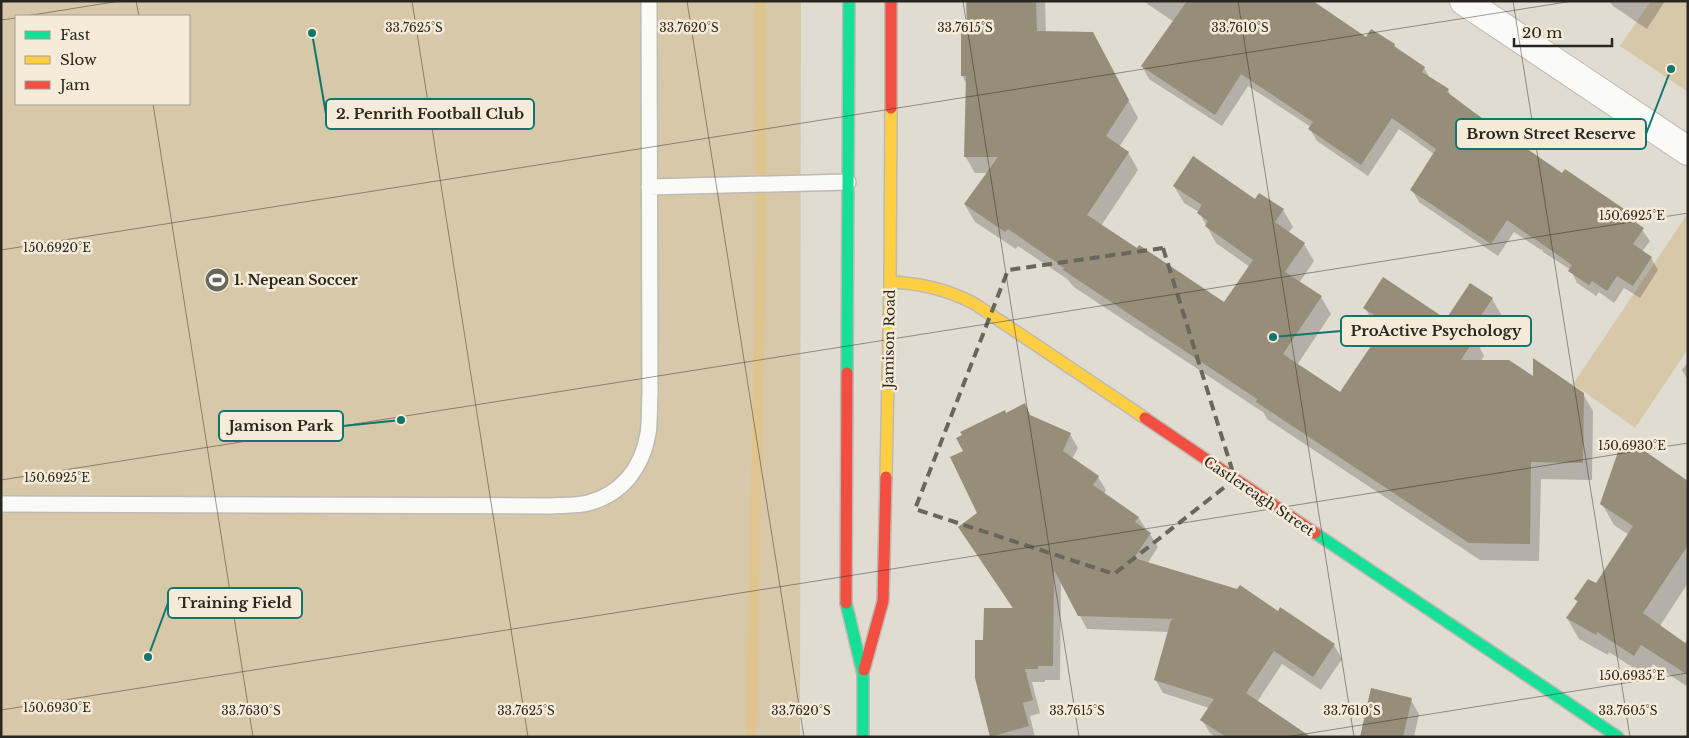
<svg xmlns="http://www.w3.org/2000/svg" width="1689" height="738" font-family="'Libre Baskerville',serif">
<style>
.green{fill:#d7c8aa;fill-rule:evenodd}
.shadow{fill:#0003}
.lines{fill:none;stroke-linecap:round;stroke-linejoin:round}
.stream{stroke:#dfc48d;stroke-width:10}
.building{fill:#978e79}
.lane-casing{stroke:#bebab2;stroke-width:18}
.street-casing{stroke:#bebab2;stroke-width:30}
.fast-casing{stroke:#bebab2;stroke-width:14}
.slow-casing{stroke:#bebab2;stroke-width:14}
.jam-casing{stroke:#bebab2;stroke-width:14}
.lane{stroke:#fafaf8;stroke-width:15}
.street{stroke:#fafaf8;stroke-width:28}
.fast{stroke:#16e098;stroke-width:11}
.slow{stroke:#ffcf43;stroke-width:11}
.jam{stroke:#f24e42;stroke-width:11}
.marked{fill:none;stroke:#69665d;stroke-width:4;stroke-dasharray:10 6;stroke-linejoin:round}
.ticks{fill:none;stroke:#29261f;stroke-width:1;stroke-opacity:0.45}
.labels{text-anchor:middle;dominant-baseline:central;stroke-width:5;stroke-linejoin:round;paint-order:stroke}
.poi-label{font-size:14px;font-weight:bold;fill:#29261f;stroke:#f5ebd8;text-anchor:start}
.street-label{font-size:14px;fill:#29261f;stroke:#f5ebd8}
.ticks-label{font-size:12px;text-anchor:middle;fill:#29261f;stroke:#f5ebd8;stroke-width:5;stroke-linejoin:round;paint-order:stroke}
.leader{fill:none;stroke:#0f766e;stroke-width:2}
.callout-dot{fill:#0f766e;stroke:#f5ebd8;stroke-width:2}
.callout{fill:#f5ebd8;stroke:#0f766e;stroke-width:2}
.callout-label{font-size:15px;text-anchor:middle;font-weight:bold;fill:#29261f}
</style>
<rect width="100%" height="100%" fill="#e1dcd1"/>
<!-- green -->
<path class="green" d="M1,1H801L800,737H1ZM16,16H189V104H16Z
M1651,1H1688V92L1620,46Z
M1688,213V349L1635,428L1573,384Z"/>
<!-- shadow -->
<path class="shadow" d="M967,1H1045L1046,33L1102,51L1138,118L1119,147L1128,152L1138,170L1101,226L1225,304L1250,267L1216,243L1199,212L1184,203L1174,186L1256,201L1283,210L1293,227L1288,233L1304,244L1314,261L1299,283L1321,297L1331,314L1297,365L1341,394L1381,332L1375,325L1365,308L1447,321L1492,299L1502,316L1480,348L1484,356L1481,361L1583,394L1593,411L1592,480L1541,479L1539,561L1480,560L1267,419L1264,413L1074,287L1067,279L1018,246L1016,249L975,222L965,205L987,173H975L965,156L967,85L962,75L966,30L969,27Z
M1143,1H1312L1366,39L1394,45L1397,50L1424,68L1430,78L1448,90L1451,97L1562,174L1632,216L1650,241L1642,252L1651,258L1658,270L1640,298L1624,288L1614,303L1599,292L1596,296L1577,283L1571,270L1543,252L1542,249L1541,250L1514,232L1498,256L1419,202L1412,190L1434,154L1399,129L1368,176L1317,141L1310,129L1311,127L1248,86L1222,126L1149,79L1142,66L1174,22Z
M1609,1H1665L1647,29L1613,6Z
M1688,362V380L1682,370Z
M1006,414L1031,416L1070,434L1078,448L1072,459L1098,477L1106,490L1104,494L1139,518L1147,531L1150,534L1158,547L1147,564L1278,612L1334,645L1342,659L1321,690L1282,664L1257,702L1309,737H1215L1210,733L1202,720L1209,708L1163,693L1155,679L1169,632L1087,629L1061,581L1060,680H1045V682H1032L1040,713L1030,716L1035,737H992L976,678L985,642L1014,610L959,527L979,514L964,451Z
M1688,482V583L1660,626L1684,644L1688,639V687L1653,664L1646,676L1609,652L1608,655L1579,639L1567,618L1578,603L1575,599L1596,585L1629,535L1614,525L1602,504Z
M1411,700L1419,714L1414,737H1361Z"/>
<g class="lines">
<!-- stream -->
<path class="stream" d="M751,737L761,241L760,1"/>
</g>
<!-- building -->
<path class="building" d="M966,1H1036L1037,31L1093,32L1129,100L1106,136L1129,152L1087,215L1137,248L1139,245L1224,302L1253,260L1205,226L1208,221L1197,213L1202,205L1173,186L1193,156L1255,199L1259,193L1284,209L1275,222L1305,243L1285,272L1322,296L1283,354L1340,392L1383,328L1374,322L1377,317L1363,308L1383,277L1446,319L1470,283L1493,298L1468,334L1475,338L1461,360H1509L1533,376V358L1584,393L1583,463L1531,462L1530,544L1469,543L1256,402L1257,399L1063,270L1064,268L1056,262L1008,229L1005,232L964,204L998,157H964L966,76H961V29H965V26H967Z
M1187,1H1313L1366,37L1371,29L1395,44L1394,46L1425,67L1422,72L1449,89L1447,92L1475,113L1562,173L1565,169L1633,215L1630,219L1644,228L1633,244L1652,257L1633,286L1617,276L1607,291L1592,281L1589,285L1568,271L1572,265L1535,239V237L1534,239L1507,220L1491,244L1410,190L1436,149L1392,118L1361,165L1308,129L1313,122L1241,74L1215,115L1141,66Z
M1025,403L1030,415L1071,433L1063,451L1099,476L1093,485L1139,517L1135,522L1151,533L1134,558L1237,589L1240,585L1278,611L1280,607L1335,644L1313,677L1274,651L1246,693L1311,737H1226L1200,720L1214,699L1154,680L1171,620L1174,619L1078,616L1054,570L1053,666H1038V669H1025L1033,700L1023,703L1029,726L990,737L975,678V640H983L984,608H1013L958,527L977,513L950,457L963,451L956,438L962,435L960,432L1005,410L1006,413Z
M1626,438L1688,481V545L1643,613L1688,645V675L1641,645L1634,656L1597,632L1596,635L1566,618L1578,601L1574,599L1588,579L1596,583L1633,526L1600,504L1620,446L1623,448Z
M1371,688L1412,698L1403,737H1360Z"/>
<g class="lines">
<defs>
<path id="lane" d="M649,187L848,182
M1,504L549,506C561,505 576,506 588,503C622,494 642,468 648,434C650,421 649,408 650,395L649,1"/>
<path id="street" d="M1464,1L1688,151"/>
<path id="fast" d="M847,373L849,1
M1315,533L1618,737
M846,603L863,674V737"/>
<path id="slow" d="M890,282C921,283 947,289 975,304L1145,418
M886,477L890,282L891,108"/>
<path id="jam" d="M891,108V1
M1145,418L1315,533
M846,603L847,373
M864,670L883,601L886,477"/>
</defs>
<!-- lane casing -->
<use href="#lane" class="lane-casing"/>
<!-- street casing -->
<use href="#street" class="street-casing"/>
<!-- fast casing -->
<use href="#fast" class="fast-casing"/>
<!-- slow casing -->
<use href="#slow" class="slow-casing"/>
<!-- jam casing -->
<use href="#jam" class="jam-casing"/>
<!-- lane -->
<use href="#lane" class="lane"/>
<!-- street -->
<use href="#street" class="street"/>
<!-- fast -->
<use href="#fast" class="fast"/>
<!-- slow -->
<use href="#slow" class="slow"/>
<!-- jam -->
<use href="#jam" class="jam"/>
</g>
<!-- marked area -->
<path class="marked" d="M1163,248L1235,479L1114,574L915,509L1008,270Z"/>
<!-- ticks -->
<path class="ticks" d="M136,1L139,16M412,1L528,737M687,1L804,737M963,1L1079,737M1238,1L1354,737M1513,1L1630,737M26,16L120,1M1,20L16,18M153,104L253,737M1,250L1573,1M1,480L1688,213M1,710L1688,443M1286,737L1688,673"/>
<!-- icons -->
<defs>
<symbol id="stadium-disc" viewBox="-11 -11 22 22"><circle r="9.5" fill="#69665d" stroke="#f5ebd8"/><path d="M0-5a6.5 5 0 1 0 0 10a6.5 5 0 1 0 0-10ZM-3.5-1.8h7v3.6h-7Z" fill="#fff"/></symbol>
</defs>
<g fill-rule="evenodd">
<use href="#stadium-disc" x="203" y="266" width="28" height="28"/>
</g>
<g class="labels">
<!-- poi labels -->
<g class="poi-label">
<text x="234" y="280">1. Nepean Soccer</text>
</g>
<!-- street labels -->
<g class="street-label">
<text transform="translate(889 339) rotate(-89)">Jamison Road</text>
<text transform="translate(1259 496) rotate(34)">Castlereagh Street</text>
</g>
</g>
<g class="ticks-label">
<text x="414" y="32">33.7625°S</text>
<text x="689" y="32">33.7620°S</text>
<text x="965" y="32">33.7615°S</text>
<text x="1240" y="32">33.7610°S</text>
<text x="1632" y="220">150.6925°E</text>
<text x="57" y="252">150.6920°E</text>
<text x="1632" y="450">150.6930°E</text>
<text x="57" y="482">150.6925°E</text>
<text x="1632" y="680">150.6935°E</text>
<text x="57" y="712">150.6930°E</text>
<text x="251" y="715">33.7630°S</text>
<text x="526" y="715">33.7625°S</text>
<text x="801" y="715">33.7620°S</text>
<text x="1077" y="715">33.7615°S</text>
<text x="1352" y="715">33.7610°S</text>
<text x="1628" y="715">33.7605°S</text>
</g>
<!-- callouts -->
<path class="leader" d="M312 33L326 114M1671 69L1646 134M1273 337L1341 331M401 420L343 426M148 657L168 603"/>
<g class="callout-dot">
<circle cx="312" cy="33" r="5"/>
<circle cx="1671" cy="69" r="5"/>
<circle cx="1273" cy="337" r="5"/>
<circle cx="401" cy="420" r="5"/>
<circle cx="148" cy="657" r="5"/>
</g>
<g class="callout">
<rect x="326" y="99" width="208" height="30" rx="5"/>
<rect x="1456" y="119" width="190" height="30" rx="5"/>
<rect x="1341" y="316" width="190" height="30" rx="5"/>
<rect x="219" y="411" width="124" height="30" rx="5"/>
<rect x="168" y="588" width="134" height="30" rx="5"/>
</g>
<g class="callout-label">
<text x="430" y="119">2. Penrith Football Club</text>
<text x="1551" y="139">Brown Street Reserve</text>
<text x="1436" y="336">ProActive Psychology</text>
<text x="281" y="431">Jamison Park</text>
<text x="235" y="608">Training Field</text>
</g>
<!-- border -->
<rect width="1689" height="738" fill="none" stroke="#29261f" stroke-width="5"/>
<!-- legend -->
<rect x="15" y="15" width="175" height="90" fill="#f5ebd8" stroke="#a39c8e"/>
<rect x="25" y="31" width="25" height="8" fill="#16e098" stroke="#a39c8e"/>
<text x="60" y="40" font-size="15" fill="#29261f">Fast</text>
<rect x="25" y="56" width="25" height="8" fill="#ffcf43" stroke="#a39c8e"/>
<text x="60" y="65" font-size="15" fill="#29261f">Slow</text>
<rect x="25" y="81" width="25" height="8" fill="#f24e42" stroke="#a39c8e"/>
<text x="60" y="90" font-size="15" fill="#29261f">Jam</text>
<!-- scale -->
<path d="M1514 38v8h98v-8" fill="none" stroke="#29261f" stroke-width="2.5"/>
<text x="1522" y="38" font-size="15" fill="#29261f" stroke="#f5ebd8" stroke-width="4" paint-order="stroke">20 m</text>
</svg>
